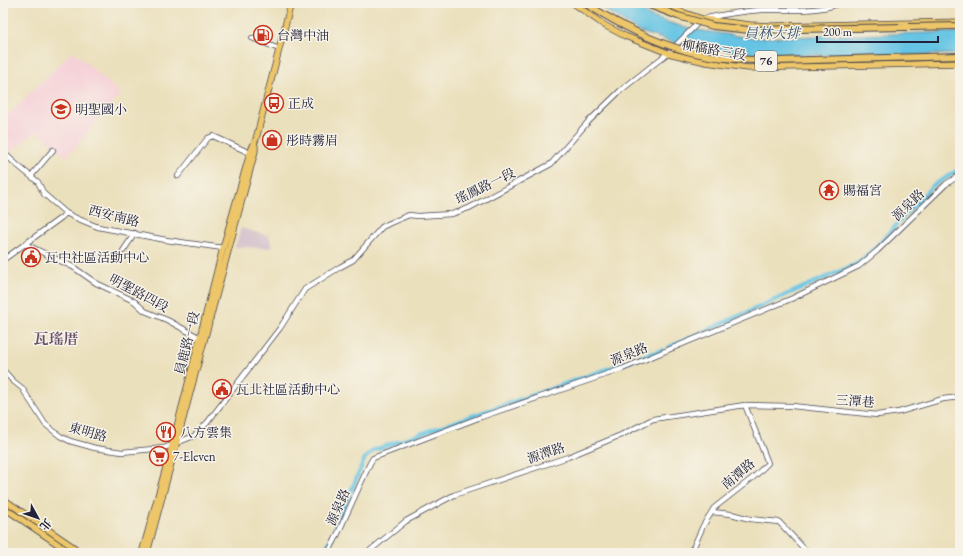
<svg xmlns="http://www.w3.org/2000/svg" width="963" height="556" font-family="'EB Garamond','Noto Serif TC',serif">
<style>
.built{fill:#f6cfd7}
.industrial{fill:#d1bdc9}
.water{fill:#65c4e3;stroke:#44738f}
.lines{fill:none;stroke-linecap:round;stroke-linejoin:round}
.canal{stroke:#65c4e3;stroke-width:4}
.minor-casing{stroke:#403e4e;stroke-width:6}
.major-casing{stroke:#403e4e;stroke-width:7}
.minor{stroke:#fff;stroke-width:4.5}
.major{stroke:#ecc669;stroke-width:5.5}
.highway-bridge-casing{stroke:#403e4e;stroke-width:8;stroke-linecap:butt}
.highway-bridge{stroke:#ecc669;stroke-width:6}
.labels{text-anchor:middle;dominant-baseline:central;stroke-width:3;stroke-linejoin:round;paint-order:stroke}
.shield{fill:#f7f3e8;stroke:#62616f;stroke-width:1}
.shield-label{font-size:12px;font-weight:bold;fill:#22223b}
.poi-label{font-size:13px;fill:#22223b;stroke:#f7f3e8;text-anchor:start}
.street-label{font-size:13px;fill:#22223b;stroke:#f7f3e8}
.water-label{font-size:14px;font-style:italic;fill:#36536d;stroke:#f7f3e8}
.quarter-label{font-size:15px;font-weight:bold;fill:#6b526c;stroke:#f7f3e8}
</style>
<rect width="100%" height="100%" fill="#f7f3e8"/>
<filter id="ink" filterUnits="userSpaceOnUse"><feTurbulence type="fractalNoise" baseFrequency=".025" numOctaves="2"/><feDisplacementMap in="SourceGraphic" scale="8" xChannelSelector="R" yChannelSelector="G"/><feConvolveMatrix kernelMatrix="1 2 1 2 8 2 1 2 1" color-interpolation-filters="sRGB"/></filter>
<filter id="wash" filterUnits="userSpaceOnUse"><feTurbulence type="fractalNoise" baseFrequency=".012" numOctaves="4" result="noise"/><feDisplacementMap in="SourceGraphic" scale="16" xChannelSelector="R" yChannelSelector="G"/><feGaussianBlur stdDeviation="0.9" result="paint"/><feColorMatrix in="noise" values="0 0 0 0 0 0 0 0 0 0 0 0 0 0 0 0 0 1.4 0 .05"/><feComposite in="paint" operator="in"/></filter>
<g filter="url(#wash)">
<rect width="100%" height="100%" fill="#ebe0bc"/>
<!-- built -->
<path class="built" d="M73,51L121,94L66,157L37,131L9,153L3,143V120Z"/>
<!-- industrial -->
<path class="industrial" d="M241,228L269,236L273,248L235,247Z"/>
<!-- water -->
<path class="water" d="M594,3H630L651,17L690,29L751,38L960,32V54L865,56L742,53L676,43L640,32Z"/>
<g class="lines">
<!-- canal -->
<path class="canal" d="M669,347L858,263L875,248L932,186L960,169
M322,553L330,541L365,458L374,450L662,350"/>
</g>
</g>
<g filter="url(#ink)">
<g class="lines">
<defs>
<path id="minor" d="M707,18C725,14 743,11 762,10C788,9 816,13 841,3
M252,38L279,49
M3,149L5,154L17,165L38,182L44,194L66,213L76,218L98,227L166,240L223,248
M31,176L53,150
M178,176L208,138L213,136L250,153
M25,244L62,217L66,213
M123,251L135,233
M3,260L25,244L73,267L96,283L134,301L145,311L167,320L202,339
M3,370L13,381L22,388L45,424L60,436L70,441L95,448L122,452L164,448L194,436L207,423L280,328L305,289L340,267L353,260L382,227L390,223L409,215L418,216L452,214L469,208L551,164L588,122L620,91L668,53L700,21
M712,512L731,514L750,519L779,522L808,553
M328,553L335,540L370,463L373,458L481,417L622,369L793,298L859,266L877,251L946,184L960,175
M367,553L406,521L454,495L568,457L621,435L653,419L745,405L792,406L877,415L899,412L943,399L960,397
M689,553L694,546L703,526L714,508L755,476L768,463L745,405"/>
<path id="major" d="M573,3L604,25L625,36L668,53L706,62L748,68L960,63
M656,3L702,19L750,25L772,26L960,22
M3,499L82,553
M3,507L71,553
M142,553L172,446L223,248L250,153L256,139L291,3
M147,553L255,151V146"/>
</defs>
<!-- minor casing -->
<use href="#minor" class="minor-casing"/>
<!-- major casing -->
<use href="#major" class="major-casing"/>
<!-- minor -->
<use href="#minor" class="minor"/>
<!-- major -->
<use href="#major" class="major"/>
<defs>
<path id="highway-bridge" d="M585,3C616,23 650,41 687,51C715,59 746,60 775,61L960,56
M644,3L678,16L713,26L749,30L960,26"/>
</defs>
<!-- highway-bridge casing -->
<use href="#highway-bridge" class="highway-bridge-casing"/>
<!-- highway-bridge -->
<use href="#highway-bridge" class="highway-bridge"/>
</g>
</g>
<!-- icons -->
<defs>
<symbol id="fuel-ring" viewBox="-11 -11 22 22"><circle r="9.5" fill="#f7f3e8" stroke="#c8321e" stroke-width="1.5"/><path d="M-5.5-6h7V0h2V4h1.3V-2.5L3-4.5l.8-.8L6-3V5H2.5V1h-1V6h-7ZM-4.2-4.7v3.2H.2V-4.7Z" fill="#c8321e"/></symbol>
<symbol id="bus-ring" viewBox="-11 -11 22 22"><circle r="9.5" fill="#f7f3e8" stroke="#c8321e" stroke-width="1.5"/><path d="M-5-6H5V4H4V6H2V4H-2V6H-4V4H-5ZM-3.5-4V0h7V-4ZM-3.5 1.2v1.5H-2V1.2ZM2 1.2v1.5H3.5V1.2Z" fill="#c8321e"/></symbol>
<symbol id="school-ring" viewBox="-11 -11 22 22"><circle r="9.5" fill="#f7f3e8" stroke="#c8321e" stroke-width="1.5"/><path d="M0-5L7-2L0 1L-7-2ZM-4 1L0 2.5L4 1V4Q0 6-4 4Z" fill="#c8321e"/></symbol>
<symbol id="shop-ring" viewBox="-11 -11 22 22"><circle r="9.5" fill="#f7f3e8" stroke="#c8321e" stroke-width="1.5"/><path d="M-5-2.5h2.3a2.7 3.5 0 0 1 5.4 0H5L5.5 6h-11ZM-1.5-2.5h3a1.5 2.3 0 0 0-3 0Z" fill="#c8321e"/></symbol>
<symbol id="temple-ring" viewBox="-11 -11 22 22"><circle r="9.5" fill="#f7f3e8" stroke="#c8321e" stroke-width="1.5"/><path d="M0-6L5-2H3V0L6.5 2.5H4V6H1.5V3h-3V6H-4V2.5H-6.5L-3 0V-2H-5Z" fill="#c8321e"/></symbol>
<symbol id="civic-ring" viewBox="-11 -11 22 22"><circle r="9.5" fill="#f7f3e8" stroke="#c8321e" stroke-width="1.5"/><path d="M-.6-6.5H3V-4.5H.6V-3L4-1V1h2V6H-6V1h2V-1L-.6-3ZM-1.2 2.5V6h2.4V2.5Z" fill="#c8321e"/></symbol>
<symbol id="restaurant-ring" viewBox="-11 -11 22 22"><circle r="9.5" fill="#f7f3e8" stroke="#c8321e" stroke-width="1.5"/><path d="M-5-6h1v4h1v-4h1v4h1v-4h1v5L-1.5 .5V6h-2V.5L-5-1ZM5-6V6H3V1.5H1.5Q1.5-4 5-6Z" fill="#c8321e"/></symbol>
<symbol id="supermarket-ring" viewBox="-11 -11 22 22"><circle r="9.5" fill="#f7f3e8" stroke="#c8321e" stroke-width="1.5"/><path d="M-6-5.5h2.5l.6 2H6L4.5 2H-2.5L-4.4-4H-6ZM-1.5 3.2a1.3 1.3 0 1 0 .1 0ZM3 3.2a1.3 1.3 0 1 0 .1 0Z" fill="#c8321e"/></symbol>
</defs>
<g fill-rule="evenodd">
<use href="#fuel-ring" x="252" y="24" width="22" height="22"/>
<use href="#bus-ring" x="263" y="92" width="22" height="22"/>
<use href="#school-ring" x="50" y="98" width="22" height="22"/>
<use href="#shop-ring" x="261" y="129" width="22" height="22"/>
<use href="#temple-ring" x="818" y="179" width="22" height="22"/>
<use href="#civic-ring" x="20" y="246" width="22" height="22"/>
<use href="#civic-ring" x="211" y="378" width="22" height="22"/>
<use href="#restaurant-ring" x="155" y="421" width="22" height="22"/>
<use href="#supermarket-ring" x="148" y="445" width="22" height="22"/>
</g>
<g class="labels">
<!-- shield labels -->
<rect class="shield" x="755" y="51" width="22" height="20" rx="3"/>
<g class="shield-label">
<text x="766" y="61">76</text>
</g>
<!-- poi labels -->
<g class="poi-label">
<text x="277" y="35">台灣中油</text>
<text x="288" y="103">正成</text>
<text x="75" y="109">明聖國小</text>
<text x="286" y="140">彤時霧眉</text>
<text x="843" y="190">賜福宮</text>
<text x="45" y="257">瓦中社區活動中心</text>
<text x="236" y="389">瓦北社區活動中心</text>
<text x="180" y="432">八方雲集</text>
<text x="173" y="456">7-Eleven</text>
</g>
<!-- street labels -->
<g class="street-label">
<text transform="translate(714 50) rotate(10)">柳橋路三段</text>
<text transform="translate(485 186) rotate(-26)">瑤鳳路一段</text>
<text transform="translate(908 205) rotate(-44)">源泉路</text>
<text transform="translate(114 216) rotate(14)">西安南路</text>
<text transform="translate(139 293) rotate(28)">明聖路四段</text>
<text transform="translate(187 343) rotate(-76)">員鹿路一段</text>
<text transform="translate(629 354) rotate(-22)">源泉路</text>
<text transform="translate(855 401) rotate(4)">三潭巷</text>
<text transform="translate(88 432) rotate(16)">東明路</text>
<text transform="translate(546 453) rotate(-19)">源潭路</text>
<text transform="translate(738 474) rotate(-40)">南潭路</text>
<text transform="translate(338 507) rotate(-66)">源泉路</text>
</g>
<!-- water labels -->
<g class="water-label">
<text x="772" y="33">員林大排</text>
</g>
<!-- quarter labels -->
<g class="quarter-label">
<text x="56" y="338">瓦瑤厝</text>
</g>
</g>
<!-- margin -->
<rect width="963" height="556" fill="none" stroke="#f7f3e8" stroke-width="16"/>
<!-- north arrow -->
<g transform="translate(38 518) rotate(130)" stroke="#f7f3e8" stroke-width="3" paint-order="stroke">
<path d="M0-3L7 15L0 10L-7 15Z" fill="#22223b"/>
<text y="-6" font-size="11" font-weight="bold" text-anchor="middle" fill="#22223b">北</text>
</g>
<!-- scale -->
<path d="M817 36v6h121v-6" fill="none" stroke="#22223b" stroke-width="2"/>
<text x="823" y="36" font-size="12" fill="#22223b" stroke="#f7f3e8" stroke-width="3" paint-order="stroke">200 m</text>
</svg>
